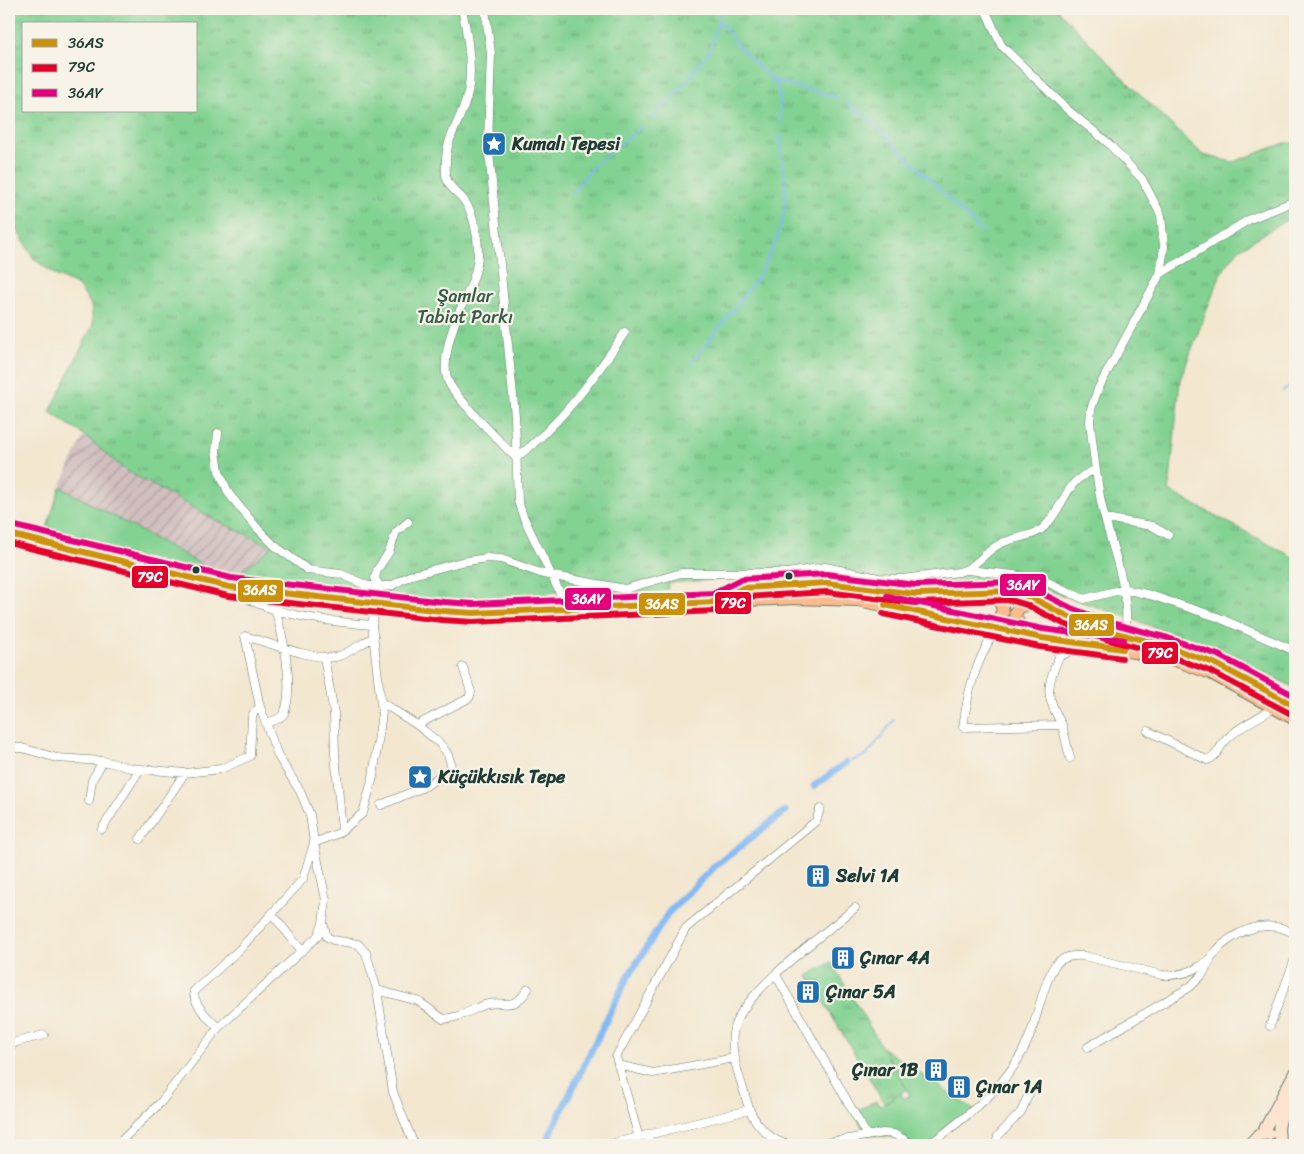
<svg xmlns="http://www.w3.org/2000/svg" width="1304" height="1154" font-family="Sriracha,sans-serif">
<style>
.industrial{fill:url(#industrial-furrows)}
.grass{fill:#82d292;stroke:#508863}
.park{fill:url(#park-tufts);stroke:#508863;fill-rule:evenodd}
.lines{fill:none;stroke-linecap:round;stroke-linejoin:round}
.stream{stroke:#84baf3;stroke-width:2}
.canal{stroke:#84baf3;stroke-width:7}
.street-casing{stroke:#69786b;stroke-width:9}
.secondary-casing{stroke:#69786b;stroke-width:13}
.primary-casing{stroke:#69786b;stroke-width:14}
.street{stroke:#fff;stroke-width:8}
.secondary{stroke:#fde4d1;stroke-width:11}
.primary{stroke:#fbbb8d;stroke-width:12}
.bus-1-casing{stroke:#f7f3e8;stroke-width:10}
.bus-2-casing{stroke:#f7f3e8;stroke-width:10}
.bus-3-casing{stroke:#f7f3e8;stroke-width:10}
.bus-1{stroke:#cc910a;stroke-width:6}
.bus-2{stroke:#e4002b;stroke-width:6}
.bus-3{stroke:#e5007d;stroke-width:6}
.bus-dot{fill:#1f3d34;stroke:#f7f3e8;stroke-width:2}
.labels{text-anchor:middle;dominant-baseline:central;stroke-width:4.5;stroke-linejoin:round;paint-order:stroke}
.poi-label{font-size:18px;font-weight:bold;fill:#1f3d34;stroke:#f7f3e8;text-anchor:start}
.park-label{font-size:18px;fill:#335b47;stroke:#f7f3e8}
.line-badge{stroke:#f7f3e8;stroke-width:2}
.badge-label{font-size:14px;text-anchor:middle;font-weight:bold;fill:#fff}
</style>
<defs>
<pattern id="industrial-furrows" width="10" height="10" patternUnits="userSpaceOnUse" patternTransform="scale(1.25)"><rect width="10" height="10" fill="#d1bfbf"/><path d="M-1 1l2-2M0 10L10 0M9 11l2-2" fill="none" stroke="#a99c9c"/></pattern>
<pattern id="park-tufts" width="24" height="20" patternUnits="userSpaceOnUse" patternTransform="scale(1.25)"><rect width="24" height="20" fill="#82d292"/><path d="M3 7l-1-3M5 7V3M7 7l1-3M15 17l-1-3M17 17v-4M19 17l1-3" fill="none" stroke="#6aac78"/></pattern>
</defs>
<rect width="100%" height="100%" fill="#f7f3e8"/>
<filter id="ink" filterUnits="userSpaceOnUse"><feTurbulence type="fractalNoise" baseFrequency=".02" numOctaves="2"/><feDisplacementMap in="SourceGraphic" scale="10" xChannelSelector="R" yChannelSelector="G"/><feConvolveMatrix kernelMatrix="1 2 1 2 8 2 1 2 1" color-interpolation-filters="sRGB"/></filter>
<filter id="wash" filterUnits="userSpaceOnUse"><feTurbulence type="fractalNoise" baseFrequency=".0096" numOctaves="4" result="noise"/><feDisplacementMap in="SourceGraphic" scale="20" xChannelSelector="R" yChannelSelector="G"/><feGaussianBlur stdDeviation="1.12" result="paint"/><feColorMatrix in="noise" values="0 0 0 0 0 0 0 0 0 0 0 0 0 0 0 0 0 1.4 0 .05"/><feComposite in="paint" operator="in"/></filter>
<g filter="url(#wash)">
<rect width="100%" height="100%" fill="#f3e7d0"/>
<!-- industrial -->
<path class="industrial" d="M84,435L125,470L214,519L272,547L230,580L60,487Z"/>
<!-- grass -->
<path class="grass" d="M60,487L230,580L45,534Z
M883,1048L974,1110L929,1145H913L904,1138L866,1134L854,1112L876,1101L880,1106L901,1093L904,1099L910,1095Z"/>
<!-- park -->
<path class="park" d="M9,9H1057L1126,81L1203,155L1233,162L1285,143H1295V215L1239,249L1221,273L1180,380L1169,491L1295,558V688L1219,650L1026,582L902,583L864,581L826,573L668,583L667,598L577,603L567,591H552L540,604C437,609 333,592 230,580L272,547L214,519L125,470L84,435L50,412L93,324L91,305L78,286L55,275L34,259L9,216ZM24,24H196V111H24Z
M831,962L907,1089L884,1103L808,976Z"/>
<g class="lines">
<!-- stream -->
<path class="stream" d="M717,9L719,20L738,46L777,85L780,97L781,124
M773,80L838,98
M847,103L870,120L982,232
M652,118L676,94L709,52L719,21
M573,192L594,166L642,126
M691,363C727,315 779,267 785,203C787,181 780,158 781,135
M1283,391L1295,384
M846,763L867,755L894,720"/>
<!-- canal -->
<path class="canal" d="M814,786L846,763
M547,1145L551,1132L626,980L669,912L715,866L785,811"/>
</g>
</g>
<g filter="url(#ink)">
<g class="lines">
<defs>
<path id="street" d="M462,9C468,36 475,80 464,106C453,135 444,142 446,175C447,186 456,191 463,199C474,213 478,236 478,253C478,274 466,296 458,315C451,332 441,363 448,381C454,397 502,443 516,458C560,425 595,377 625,332
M485,9L491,53L488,142L515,416L518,501L523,516L559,591L564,609
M985,9L1001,45L1069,111L1107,142L1142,179L1161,215L1164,247L1160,274
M218,433L216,451L219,471L229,494L258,529L275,546L308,570L341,574L368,586H391L409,576L461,562L487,558L501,559L543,574L625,589L681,573H787L825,567L879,578L902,579L959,572C976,568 985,551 1000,544C1014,536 1035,538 1046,525C1066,504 1065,479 1096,470
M1105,518L1152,526L1168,535
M968,570L1014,575L1047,582L1084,599L1124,589L1150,595L1217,617L1295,651
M379,586L375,578L377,570L389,552L396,532L408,522
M231,589C270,616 325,621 372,625
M995,629C975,667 969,684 963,727L1062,725C1046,696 1045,688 1059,657
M1125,636C1132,590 1110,546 1101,502C1096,475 1093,448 1090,422L1091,409L1098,389L1160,274L1250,219L1295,201
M1054,640L1059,657L1082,645
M324,657L334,713L335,754L342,830
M381,702L417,725L469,698L471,692L463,667
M266,723C273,721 282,719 285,711C294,683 283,636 275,609
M1062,725L1070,758
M1148,731L1207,760C1216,758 1219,748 1225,741C1238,727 1258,718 1274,708
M9,748H22L57,758L103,761L131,768L185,773L221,769L250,756L252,717L254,712L260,707
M89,801L92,780L103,761
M381,805L426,786L451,768C451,748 431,737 417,725
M102,829L140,769
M140,839L185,773
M272,914L302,951
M323,923L327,937L333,940L358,944L366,953L377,990L393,1092L414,1145
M776,975L866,1134
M377,990L418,1001L443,1019C459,1018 469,1011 484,1005C503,998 512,1014 528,989
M1270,1026L1295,959
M218,1028C209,1018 193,1005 194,991L240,949L303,879L314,843L339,833L363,813L373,777L382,713L372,625L376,603
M9,1047L16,1042L44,1035
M1088,1047L1190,987L1202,975L1210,961
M618,1065L653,1073L735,1058
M648,1134L650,1145
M117,1145L161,1102L218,1028L318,936L323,923L326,900L314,843L310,815L300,791L278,756L260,707L245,636C266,642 316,661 336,657C348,654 362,643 374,637
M606,1145L749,1110
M641,1145L616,1057L686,928L816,821L820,809
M791,1145C770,1143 752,1121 747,1102C741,1079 728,1052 734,1028C744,991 824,934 855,908
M814,1145L883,1133L894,1134L913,1145
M929,1145C968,1115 1009,1086 1028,1040C1036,1023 1045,976 1056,964C1063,956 1074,955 1084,956L1162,975C1176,976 1190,973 1202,965C1210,960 1215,952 1221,946C1243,927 1270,919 1295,934
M996,1145L998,1136L1021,1112L1030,1091"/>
<path id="secondary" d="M9,534L76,549L229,587L443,611L473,613L716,602
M1262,1134L1295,1072
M1249,1145L1258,1135L1269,1134
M1281,1145C1274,1122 1284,1112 1295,1092"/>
<path id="primary" d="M723,601L796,598L858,600L1042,638L1167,657L1211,673L1295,719
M716,602L743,588L827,583L888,592L916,594L1011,591L1030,597L1067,616L1108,631L1166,646L1214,663L1295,706
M983,625L996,622L1003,612C1002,600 995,596 984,591
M1031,635C1007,618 1011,603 1041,603"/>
</defs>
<!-- street casing -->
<use href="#street" class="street-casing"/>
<!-- secondary casing -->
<use href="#secondary" class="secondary-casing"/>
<!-- primary casing -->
<use href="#primary" class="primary-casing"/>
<!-- street -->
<use href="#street" class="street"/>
<!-- secondary -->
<use href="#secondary" class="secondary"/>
<!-- primary -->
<use href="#primary" class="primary"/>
<defs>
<path id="bus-1" d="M9,534L229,587L443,611L473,613L716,602L743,588L827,583L916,594L1011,591L1030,597L1067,616L1108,631L1166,646L1214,663L1295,706
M885,605L1042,638L1123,649"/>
<path id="bus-2" d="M9,543L228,596L442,620L473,622L716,611L745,597L827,592L915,603L1010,600L1027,605L1064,624L1105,639L1163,654L1210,671L1291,714
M883,614L1040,647L1122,658"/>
<path id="bus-3" d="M11,525L231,578L444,602L473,604L714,593L742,579L826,574L916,585L1013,582L1033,589L1071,608L1111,623L1168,638L1218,655L1295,696
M887,596L1043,629L1124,640"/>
</defs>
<!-- bus-1 casing -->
<use href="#bus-1" class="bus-1-casing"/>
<!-- bus-2 casing -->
<use href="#bus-2" class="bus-2-casing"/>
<!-- bus-3 casing -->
<use href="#bus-3" class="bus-3-casing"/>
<!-- bus-1 -->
<use href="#bus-1" class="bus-1"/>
<!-- bus-2 -->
<use href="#bus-2" class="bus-2"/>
<!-- bus-3 -->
<use href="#bus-3" class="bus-3"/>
</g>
</g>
<!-- icons -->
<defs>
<symbol id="sight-square" viewBox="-11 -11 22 22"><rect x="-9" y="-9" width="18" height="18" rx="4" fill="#1f6fb2" stroke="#f7f3e8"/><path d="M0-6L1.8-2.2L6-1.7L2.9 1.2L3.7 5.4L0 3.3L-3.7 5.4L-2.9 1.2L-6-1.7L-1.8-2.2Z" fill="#fff"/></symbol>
<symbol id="building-square" viewBox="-11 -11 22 22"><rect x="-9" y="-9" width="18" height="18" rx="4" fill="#1f6fb2" stroke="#f7f3e8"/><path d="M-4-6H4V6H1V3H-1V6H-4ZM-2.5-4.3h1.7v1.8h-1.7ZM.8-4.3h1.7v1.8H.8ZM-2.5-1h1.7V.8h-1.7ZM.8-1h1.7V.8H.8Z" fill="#fff"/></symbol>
</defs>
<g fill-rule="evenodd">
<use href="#sight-square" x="480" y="130" width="28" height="28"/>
<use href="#sight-square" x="406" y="763" width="28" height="28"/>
<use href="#building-square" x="804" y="862" width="28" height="28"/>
<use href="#building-square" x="829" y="944" width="28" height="28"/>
<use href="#building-square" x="794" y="978" width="28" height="28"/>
<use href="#building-square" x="922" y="1056" width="28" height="28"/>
<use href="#building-square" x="945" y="1073" width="28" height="28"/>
</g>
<!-- markers -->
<g class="bus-dot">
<circle cx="196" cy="570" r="4.5"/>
<circle cx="789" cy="576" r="4.5"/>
</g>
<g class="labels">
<!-- poi labels -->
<g class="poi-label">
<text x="512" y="144">Kumalı Tepesi</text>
<text x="438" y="777">Küçükkısık Tepe</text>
<text x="836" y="876">Selvi 1A</text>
<text x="860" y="958">Çınar 4A</text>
<text x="826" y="992">Çınar 5A</text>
<text x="918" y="1070" text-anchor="end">Çınar 1B</text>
<text x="976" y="1087">Çınar 1A</text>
</g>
<!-- park labels -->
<g class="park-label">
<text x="465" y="296">Şamlar<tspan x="465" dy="21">Tabiat Parkı</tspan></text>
</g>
</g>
<g class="line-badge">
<rect x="131" y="565" width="38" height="24" rx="5" fill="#e4002b"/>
<rect x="999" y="573" width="48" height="24" rx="5" fill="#e5007d"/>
<rect x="237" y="579" width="47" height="24" rx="5" fill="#cc910a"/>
<rect x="564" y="587" width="48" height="24" rx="5" fill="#e5007d"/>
<rect x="714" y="591" width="38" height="24" rx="5" fill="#e4002b"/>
<rect x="638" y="592" width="48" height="24" rx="5" fill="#cc910a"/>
<rect x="1068" y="613" width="47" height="24" rx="5" fill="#cc910a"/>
<rect x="1141" y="641" width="38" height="24" rx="5" fill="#e4002b"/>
</g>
<g class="badge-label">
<text x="150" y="582">79C</text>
<text x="1023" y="590">36AY</text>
<text x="260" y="595">36AS</text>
<text x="588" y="604">36AY</text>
<text x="733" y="608">79C</text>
<text x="662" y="609">36AS</text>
<text x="1091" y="630">36AS</text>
<text x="1160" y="658">79C</text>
</g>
<!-- margin -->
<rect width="1304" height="1154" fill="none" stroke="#f7f3e8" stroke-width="30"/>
<!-- legend -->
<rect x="22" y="22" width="175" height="90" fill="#f7f3e8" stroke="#a1aaa0"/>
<rect x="32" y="39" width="25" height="8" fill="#cc910a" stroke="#a1aaa0"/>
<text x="68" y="48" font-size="15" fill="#1f3d34">36AS</text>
<rect x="32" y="64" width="25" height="8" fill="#e4002b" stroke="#a1aaa0"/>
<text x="68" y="72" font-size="15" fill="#1f3d34">79C</text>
<rect x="32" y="89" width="25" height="8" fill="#e5007d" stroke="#a1aaa0"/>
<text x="68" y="98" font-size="15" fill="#1f3d34">36AY</text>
</svg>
